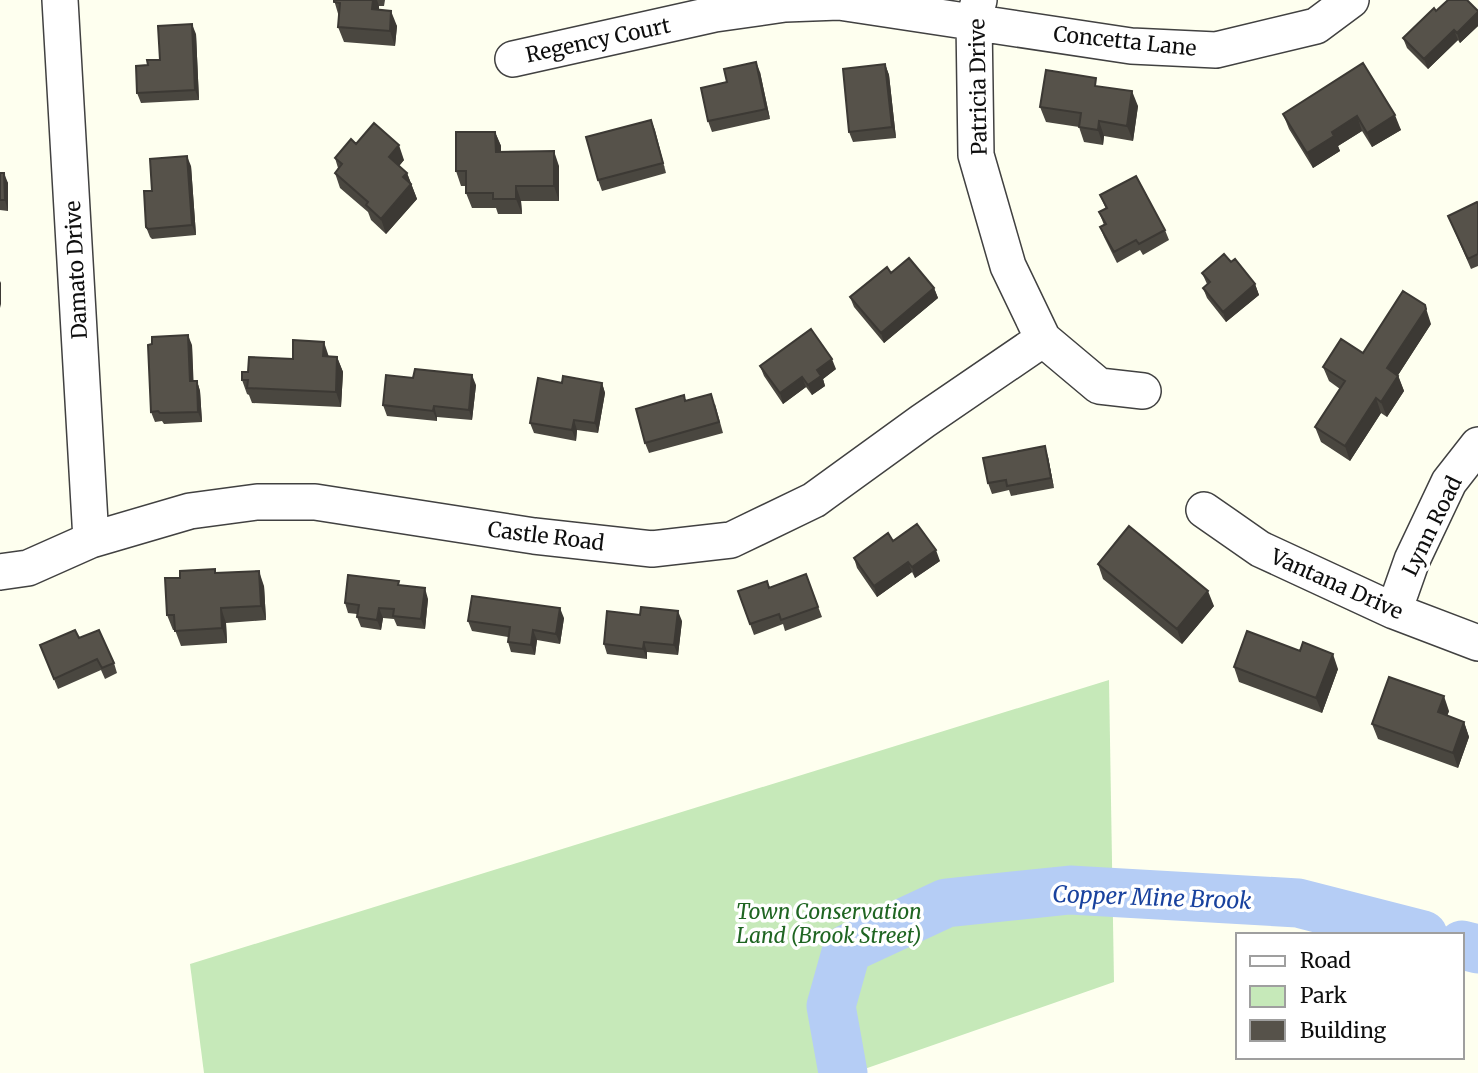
<svg xmlns="http://www.w3.org/2000/svg" width="1478" height="1073" font-family="Merriweather,serif">
<style>
.green{fill:#c6e9b9}
.lines{fill:none;stroke-linecap:round;stroke-linejoin:round}
.river{stroke:#b5cdf5;stroke-width:49}
.minor-casing{stroke:#414141;stroke-width:38}
.minor{stroke:#fff;stroke-width:35}
.wall{fill:#4a4740}
.shaded-wall{fill:#3c3934}
.building{fill:#56524a;stroke:#3c3934;stroke-width:2}
.labels{text-anchor:middle;dominant-baseline:central;stroke-width:7;stroke-linejoin:round;paint-order:stroke}
.street-label{font-size:21px;fill:#0e0e0e;stroke:#fff}
.park-label{font-size:21px;font-style:italic;fill:#1f6522;stroke:#fff}
.water-label{font-size:23px;font-style:italic;fill:#19429e;stroke:#fff}
</style>
<rect width="100%" height="100%" fill="#feffef"/>
<!-- green -->
<path class="green" d="M1109,680L1114,982L853,1073H204L190,964Z"/>
<g class="lines">
<!-- river -->
<path class="river" d="M1462,945L1478,949
M843,1073L831,1006L847,949L946,903L1070,890L1298,903L1423,935"/>
<defs>
<path id="minor" d="M60,0L91,540
M979,0L974,21L976,155L1008,266L1043,339L1099,386L1143,391
M513,59L715,14L785,4L839,2L1131,46L1216,50L1316,26L1351,0
M1204,510L1260,549L1394,611L1478,643
M0,572L28,568L91,540L190,511L257,502H315L534,536L652,549L731,540L814,500L923,421L1043,339
M1394,611L1412,560L1449,482L1478,445"/>
</defs>
<!-- minor casing -->
<use href="#minor" class="minor-casing"/>
<!-- minor -->
<use href="#minor" class="minor"/>
</g>
<!-- wall -->
<path class="wall" d="M334,0H385L384,6H379V10L397,26L395,46L344,42L338,27L339,17Z
M1436,11H1478V26L1460,43L1458,40L1428,69L1407,48L1403,38Z
M196,34L199,100L141,103L137,93L148,65L160,60Z
M1363,63L1401,130L1372,147L1362,131L1338,146L1340,151L1313,168L1289,129L1283,114Z
M885,64L889,75L896,138L853,142L849,132Z
M760,72L770,119L712,132L708,121Z
M1099,87L1138,106L1133,141L1104,136L1103,145L1084,142L1079,127L1046,122L1040,107Z
M651,120L666,173L602,191L598,180Z
M495,132L501,146V151L559,166V201H521L522,214H498L496,208H472L466,193V186H461L456,171Z
M356,144L404,160L399,166L407,173L417,199L386,234L371,220L368,212L340,188L335,173L338,168L335,158Z
M191,166L196,235L152,239L150,237L146,227L152,191Z
M0,173L8,183V211L0,210Z
M1100,195L1165,230L1169,240L1143,255L1140,250L1117,263L1104,237L1100,227L1104,225L1099,212L1106,209Z
M1478,203V266L1471,269L1448,216Z
M1231,262L1255,284L1259,295L1226,322L1207,298L1203,288L1207,284L1202,273Z
M934,288L938,298L884,343L854,307L850,297Z
M1431,324L1398,375L1404,391L1387,417L1381,413L1350,461L1321,442L1315,427L1340,389L1329,381L1323,367L1363,353Z
M192,345L193,381H197L200,391L202,422L164,424L162,421L155,422L151,412Z
M329,356L337,357L343,372L341,407L252,403L249,395L247,394L242,380L248,372L293,359Z
M760,366L836,369L823,379L825,386L812,395L806,387L783,404L764,376Z
M562,383H602L605,393L598,433L577,430L576,441L534,433L530,423Z
M476,385L472,420L437,417V421L387,416L383,405Z
M715,404L723,433L649,453L645,443Z
M1048,457L1054,488L1011,496L1009,490L992,494L988,483Z
M893,541L940,561L915,578L912,572L877,597L857,568L854,558Z
M1098,564L1214,606L1182,644L1103,579Z
M216,573L264,586L266,620L226,623L227,643L181,646L175,630H173L167,615L180,578Z
M806,574L822,617L785,631L783,624L754,635L738,591L769,588Z
M400,586L428,599L425,629L397,626L394,619L383,618L381,630L361,627L357,617V614L348,613L345,603Z
M564,618L560,644L537,640L535,655L511,652L508,642V637L472,631L468,621Z
M682,621L678,655L647,652V659L607,654L604,644Z
M79,638L114,663L117,673L105,679L101,670L58,689L40,645Z
M1234,667L1338,669L1322,713L1239,682Z
M1449,711L1447,716L1464,722L1469,737L1458,768L1378,739L1372,724Z"/>
<!-- shaded-wall -->
<path class="shaded-wall" d="M373,0H377L379,6L378,24L372,9Z
M391,11L397,26L395,46L390,31Z
M1478,12V26L1460,43L1457,33Z
M192,24L196,34L199,100L195,90Z
M1454,30L1458,40L1428,69L1424,59Z
M756,62L760,72L770,119L766,109Z
M885,64L889,75L896,138L892,127Z
M1132,91L1138,106L1133,141L1127,126Z
M1395,115L1401,130L1372,147L1367,133Z
M1357,116L1362,131L1338,146L1340,151L1313,168L1307,153L1332,132Z
M651,120L655,130L666,173L663,163Z
M1099,121L1104,136L1103,145L1098,130Z
M495,132L501,146V166L496,152Z
M399,145L404,160L394,172L389,157Z
M554,151L559,166V201L554,186Z
M187,156L191,166L196,235L192,225Z
M4,173L8,183V211L5,200Z
M407,173L417,199L386,234L381,219L403,177Z
M516,186L521,201L522,214L516,199Z
M0,281L1,283V308L0,304Z
M1255,284L1259,295L1226,322L1223,312Z
M934,288L938,298L884,343L881,333Z
M1425,305L1431,324L1393,383L1387,368Z
M188,335L192,345L194,391L190,381Z
M324,342L329,357L323,356Z
M337,357L343,372L341,407L336,392Z
M832,359L836,369L823,379L825,386L812,395L808,385L817,370Z
M472,375L476,385L472,420L469,410Z
M1398,376L1404,391L1387,417L1381,402Z
M802,377L806,387L783,404L780,393Z
M197,381L200,391L202,422L198,412Z
M602,383L605,393L598,433L595,423Z
M1376,398L1381,413L1350,461L1345,446Z
M434,406L437,417V421L433,411Z
M574,420L577,430L576,441L572,430Z
M1045,446L1048,457L1054,488L1051,478Z
M936,550L940,561L915,578L912,567Z
M908,562L912,572L877,597L874,586Z
M259,571L264,586L266,620L261,606Z
M425,588L428,599L425,629L421,619Z
M1208,591L1214,606L1182,644L1177,629Z
M221,608L226,623L227,643L222,628Z
M379,608L383,618L381,630L377,620Z
M560,608L564,618L560,644L556,634Z
M678,611L682,621L678,655L674,645Z
M533,630L537,640L535,655L531,645Z
M644,642L647,652V659L643,649Z
M1333,654L1338,669L1322,713L1316,698Z
M1444,696L1449,711L1443,727L1438,712Z
M1464,722L1469,737L1458,768L1453,753Z"/>
<!-- building -->
<path class="building" d="M334,0H373L372,9L391,11L390,31L338,27L340,3L334,2Z
M1448,0H1467L1478,11V12L1457,33L1454,30L1424,59L1403,38L1434,8L1436,11Z
M192,24L195,90L137,93L136,66L148,65L147,60H160L158,26Z
M756,62L766,109L708,121L701,88L727,82L724,69Z
M1363,63L1395,115L1367,133L1357,116L1332,132L1334,136L1307,153L1283,114Z
M885,64L892,127L849,132L843,69Z
M1046,70L1096,78L1095,86L1132,91L1127,126L1099,121L1098,130L1079,127L1081,113L1040,107Z
M651,120L663,163L598,180L586,137Z
M374,123L399,145L389,157L407,173L403,177L411,184L381,219L366,205L368,202L335,173L342,164L335,158L351,139L356,144Z
M456,132H495L496,152L554,151V186H516V199H493V193H466V171H456Z
M187,156L192,225L148,229L146,227L144,191H152L150,159Z
M0,173H4L5,200H0Z
M1136,176L1165,230L1139,244L1136,240L1114,252L1100,227L1106,224L1099,212L1107,208L1100,195Z
M1477,202L1478,203V254L1468,259L1448,216Z
M1224,254L1231,262L1235,259L1255,284L1223,312L1203,288L1210,282L1202,273Z
M909,258L934,288L881,333L850,297L887,267L891,273Z
M1403,291L1425,305L1426,309L1387,368L1398,376L1381,402L1376,398L1345,446L1315,427L1345,381L1323,367L1341,339L1363,353Z
M811,329L832,359L817,370L821,376L808,385L802,377L780,393L760,366Z
M188,335L190,381H197L198,412L160,413L158,411L151,412L148,345L152,344V337Z
M293,340L324,342L323,356L337,357L336,392L247,388L248,380H242V372H248L249,357L293,359Z
M415,369L472,375L469,410L434,406L433,411L383,405L386,375L413,378Z
M563,376L602,383L595,423L574,420L572,430L530,423L538,378L562,383Z
M711,394L719,422L645,443L636,409L684,395L685,401Z
M1045,446L1051,478L1007,486L1006,480L988,483L983,458Z
M917,524L936,550L912,567L908,562L874,586L854,558L888,533L893,541Z
M1129,526L1208,591L1177,629L1098,564Z
M215,569V573L259,571L261,606L221,608L222,628L175,631L174,615H167L165,578H180V571Z
M806,574L818,607L781,620L779,614L750,624L738,591L767,581L769,588Z
M348,575L399,581L398,585L425,588L421,619L393,616L394,609L379,608L377,620L357,617L359,605L345,603Z
M472,596L560,608L556,634L533,630L531,645L508,642L510,627L468,621Z
M641,607L678,611L674,645L644,642L643,649L604,644L607,611L640,615Z
M75,630L79,638L99,630L114,663L102,668L97,659L54,679L40,645Z
M1247,631L1300,651L1303,642L1333,654L1316,698L1234,667Z
M1389,677L1444,696L1438,712L1464,722L1453,753L1372,724Z"/>
<g class="labels">
<!-- street labels -->
<g class="street-label">
<text transform="translate(598 40) rotate(-12)">Regency Court</text>
<text transform="translate(1125 41) rotate(6)">Concetta Lane</text>
<text transform="translate(978 87) rotate(-91)">Patricia Drive</text>
<text transform="translate(76 270) rotate(-93)">Damato Drive</text>
<text transform="translate(1432 526) rotate(-64)">Lynn Road</text>
<text transform="translate(546 536) rotate(7)">Castle Road</text>
<text transform="translate(1337 584) rotate(24)">Vantana Drive</text>
</g>
<!-- park labels -->
<g class="park-label">
<text x="829" y="911">Town Conservation<tspan x="829" dy="24">Land (Brook Street)</tspan></text>
</g>
<!-- water labels -->
<g class="water-label">
<text transform="translate(1152 897) rotate(2)">Copper Mine Brook</text>
</g>
</g>
<!-- legend -->
<rect x="1236" y="933" width="228" height="126" fill="#ffffff" stroke="#9f9f9f" stroke-width="2"/>
<rect x="1250" y="956" width="35" height="10" fill="#ffffff" stroke="#9f9f9f" stroke-width="2"/>
<text x="1300" y="968" font-size="21" fill="#0e0e0e">Road</text>
<rect x="1250" y="986" width="35" height="21" fill="#c6e9b9" stroke="#9f9f9f" stroke-width="2"/>
<text x="1300" y="1003" font-size="21" fill="#0e0e0e">Park</text>
<rect x="1250" y="1020" width="35" height="21" fill="#56524a" stroke="#9f9f9f" stroke-width="2"/>
<text x="1300" y="1038" font-size="21" fill="#0e0e0e">Building</text>
</svg>
